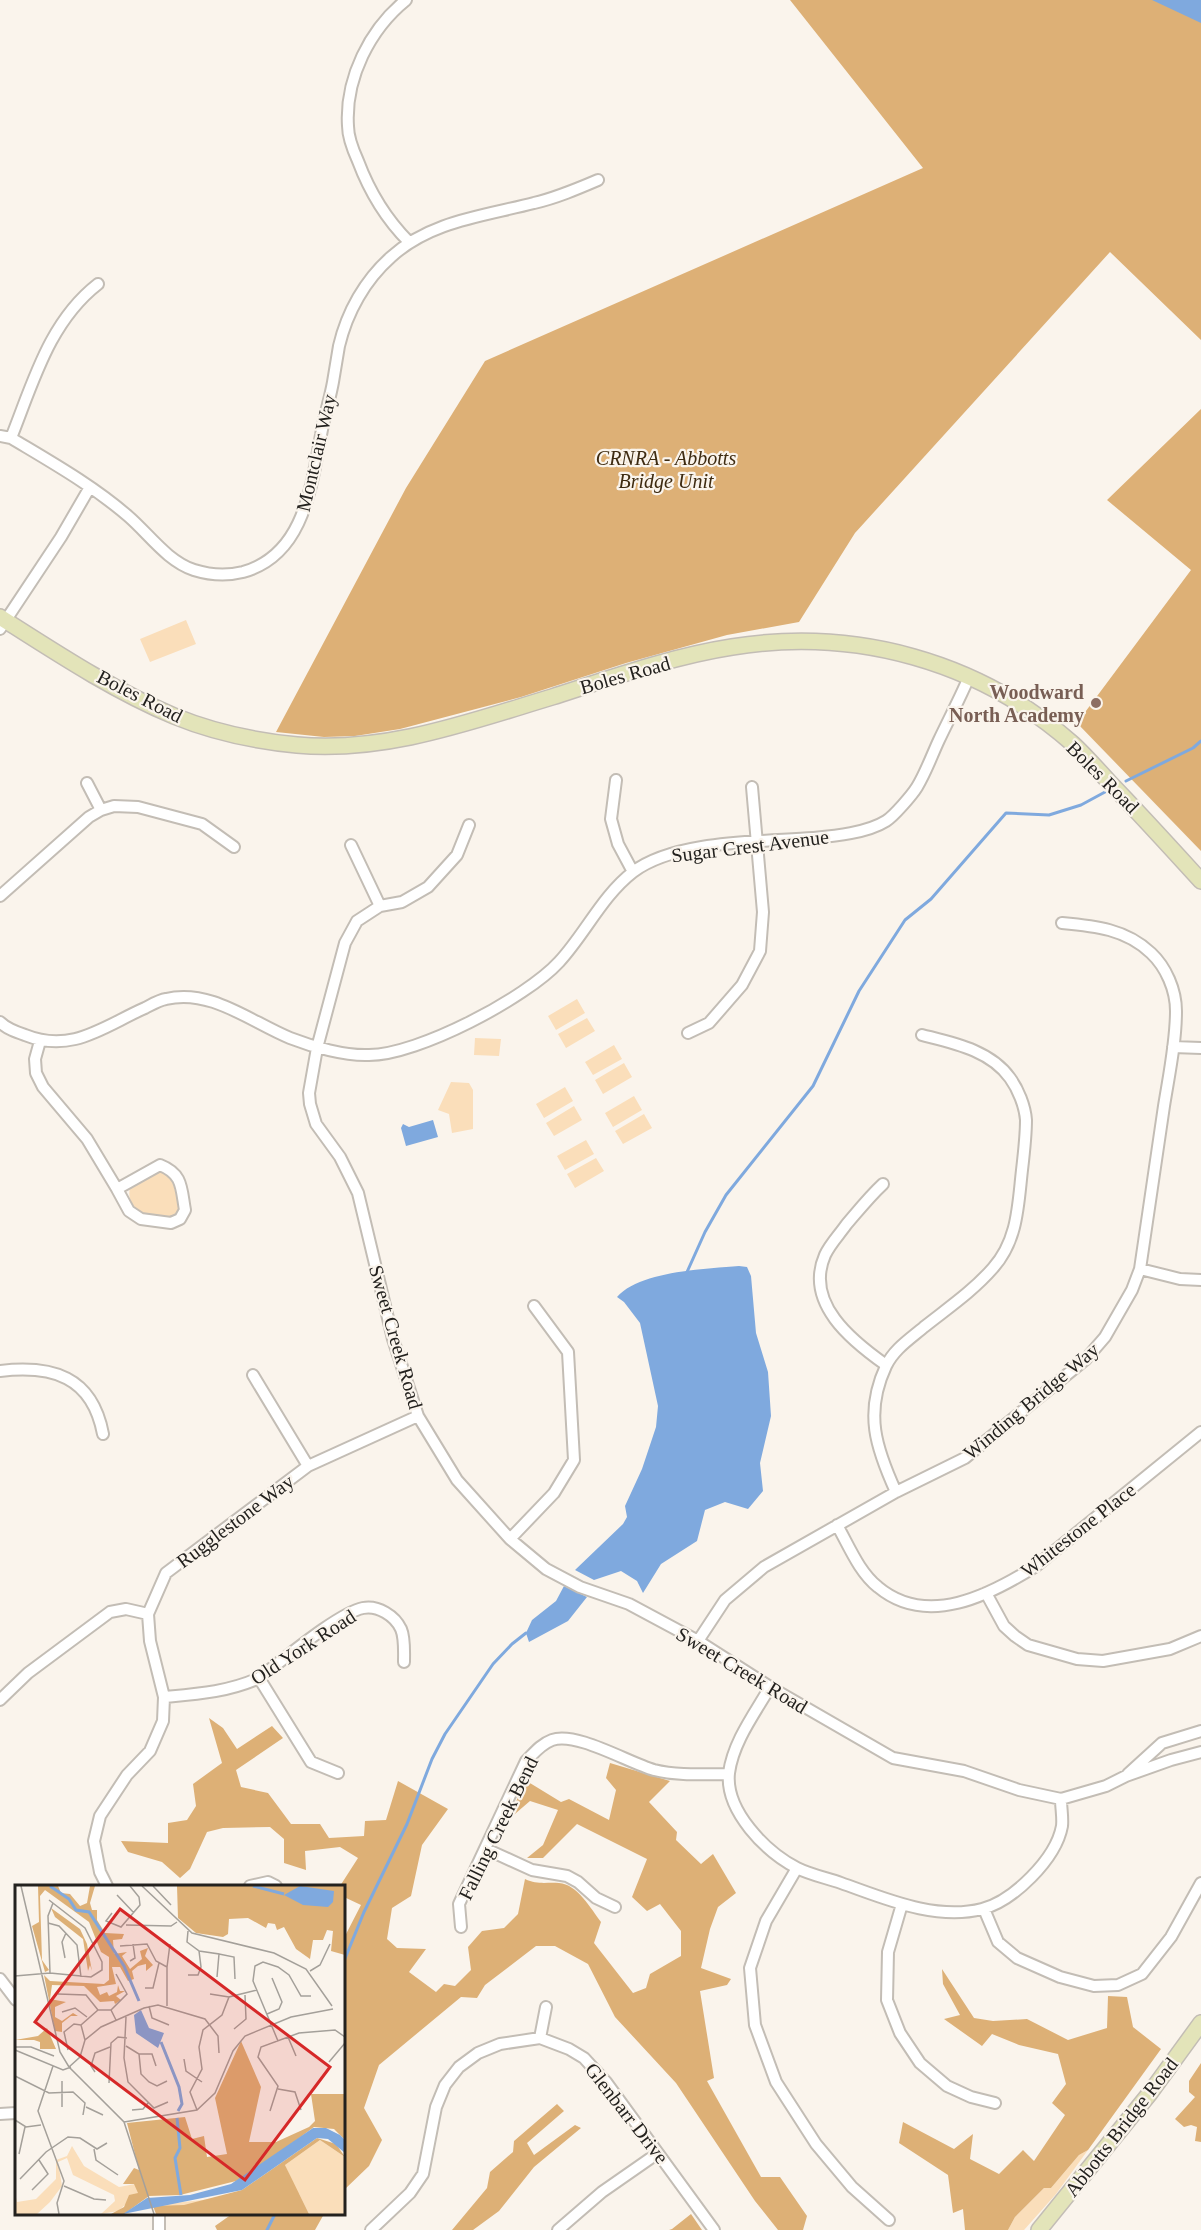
<svg xmlns="http://www.w3.org/2000/svg" width="1201" height="2230" font-family="Georgia,serif">
<style>
.green{fill:#fadeba}
.forest{fill:#ddb076}
.water{fill:#7fa9de}
.lines{fill:none;stroke-linecap:round;stroke-linejoin:round}
.stream{stroke:#7fa9de;stroke-width:3}
.street-casing{stroke:#c3bdb5;stroke-width:14}
.secondary-casing{stroke:#c3bdb5;stroke-width:18}
.street{stroke:#fff;stroke-width:10}
.secondary{stroke:#e3e4b9;stroke-width:15}
.education-dot{fill:#8d6e63;stroke:#faf4ec;stroke-width:2}
.labels{text-anchor:middle;dominant-baseline:central;stroke-width:4.5;stroke-linejoin:round;paint-order:stroke}
.street-label{font-size:20px;fill:#23211e;stroke:#faf4ec}
.park-label{font-size:20px;font-style:italic;fill:#3e2b11;stroke:#faf4ec}
.education-label{font-size:20px;font-weight:bold;fill:#785e54;stroke:#faf4ec;text-anchor:end}
.inset-river{fill:none;stroke:#7fa9de;stroke-width:3}
.inset-road{fill:none;stroke:#a4a09a;stroke-width:1.5}
.view{fill:#d62828;fill-opacity:0.15;stroke:#d62828;stroke-width:3}
.inset-edge{fill:none;stroke:#23211e;stroke-width:3}
</style>
<rect width="100%" height="100%" fill="#faf4ec"/>
<!-- green -->
<path class="green" d="M186,620L196,644L150,662L140,639Z
M577,999L585,1013L556,1030L548,1016Z
M587,1018L595,1031L566,1048L558,1034Z
M475,1038L501,1039L499,1056L474,1055Z
M614,1045L622,1059L593,1075L585,1062Z
M624,1063L632,1077L603,1094L595,1080Z
M451,1082L469,1083L473,1090V1129L452,1133L449,1114L438,1110Z
M565,1087L573,1101L544,1118L536,1104Z
M634,1096L642,1110L613,1127L605,1113Z
M574,1106L582,1120L554,1136L546,1123Z
M644,1114L652,1128L623,1144L615,1131Z
M586,1140L594,1154L565,1170L557,1156Z
M596,1158L604,1171L575,1188L567,1174Z
M162,1171C172,1178 173,1183 176,1194C178,1200 182,1207 179,1213C171,1227 123,1217 130,1188L156,1172Z
M1088,2150L1056,2194L1024,2230H1008L1015,2217L1044,2188H1051L1079,2155Z"/>
<!-- forest -->
<path class="forest" d="M790,0H1166L1201,10V340L1110,252L855,533L799,622L727,635L626,663L521,697L400,729L355,736L324,737L276,732L406,488L485,361L923,168Z
M1201,409V851L1077,723L1191,570L1107,500Z
M209,1718L223,1728L237,1749L272,1726L283,1738L236,1770L241,1787L268,1793L291,1824H320L329,1838L364,1836L365,1821L386,1820L398,1781L448,1809L422,1845L411,1896L392,1908L387,1939L397,1948L426,1949L409,1972L436,1992L444,1984L455,1986L471,1970L468,1947L482,1931L504,1928L518,1914L525,1879C538,1885 546,1882 559,1883C577,1884 591,1909 601,1922L594,1943L633,1993L646,1988L650,1974L681,1956V1931L660,1904L647,1911L632,1897L647,1859L577,1824L543,1858H527L543,1845L558,1810L530,1801L509,1819L525,1780L561,1802L569,1799L609,1820L616,1790L606,1778L610,1763L670,1781L649,1802L677,1832L676,1840L701,1864L713,1854L736,1893L718,1907L710,1929L701,1968L731,1979L727,1985L700,1991L714,2078L707,2081L761,2177H780L807,2216L803,2230H778L755,2201L676,2083L615,2017L588,1964L555,1946H536L485,1985L477,1998L461,1997L379,2065L364,2108L382,2140L369,2166L344,2190V1938L361,1905L344,1897V1886H340L358,1858L340,1847L305,1851L306,1870L284,1863V1839L270,1827L223,1828L207,1832L190,1869L180,1878L162,1862L128,1852L121,1841L168,1843V1823L187,1820L196,1806L193,1784L222,1763Z
M942,1969L974,2018L993,2021L1027,2019L1068,2040L1107,2028L1108,1996L1127,1997L1133,2027L1161,2049L1088,2150L1079,2155L1051,2188H1044L1015,2217L1008,2230H965L963,2209L953,2213L948,2175L899,2143L903,2122L954,2149L973,2134L970,2159L999,2174L1023,2150L1034,2161L1065,2115L1052,2103L1066,2084L1058,2054L1019,2045L992,2034L982,2046L944,2019L960,2015L943,1984Z
M1201,2063V2142L1195,2141L1197,2127L1191,2125L1184,2127L1175,2119L1195,2097L1189,2092V2081Z
M557,2104L564,2111L527,2143L534,2155L575,2125L581,2128L534,2167L499,2211L473,2230H452L487,2188L490,2172L513,2152L514,2141Z
M232,2214H324L315,2230H217L215,2226Z
M691,2214L702,2230H669L672,2229Z"/>
<!-- water -->
<path class="water" d="M1152,0H1201V23Z
M433,1120L438,1137L406,1146L401,1128L403,1124L409,1127Z
M739,1266L747,1267L751,1276L756,1333L768,1372L771,1416L760,1463L763,1491L748,1509L725,1502L705,1510L697,1541L661,1564L643,1593L637,1581L621,1571L594,1580L575,1570L623,1524L627,1517L625,1506L642,1469L656,1427L658,1406L640,1323L624,1302L617,1297C640,1271 705,1269 739,1266Z
M564,1586L587,1597L568,1621L529,1642L526,1633L532,1620L556,1601Z"/>
<g class="lines">
<!-- stream -->
<path class="stream" d="M1126,781L1193,748L1201,741
M687,1272L705,1232L726,1195L813,1086L859,991L905,920L931,899L1006,813L1049,815L1081,805L1105,792
M344,1961L364,1912L407,1824L432,1759L445,1734L493,1664L512,1644L526,1633
M267,2230L275,2214"/>
<defs>
<path id="street" d="M406,0C370,29 345,78 348,126C348,138 353,150 358,161C370,193 385,218 409,242
M0,436L11,438C51,462 92,485 128,516C149,534 167,561 194,570C210,575 227,576 243,572C304,555 311,487 321,435C324,417 330,399 333,382C335,370 337,358 339,346C347,312 365,280 391,257C430,221 484,216 534,203C556,198 577,189 598,180
M11,438C33,383 49,322 98,284
M0,629L61,537L90,487
M616,780L611,819L618,844L633,872
M87,783L101,810
M469,825L457,855L428,887L402,902L380,906L357,921L345,943L317,1048L309,1093L310,1104L316,1124L340,1157L358,1193L393,1339L418,1416L457,1480L510,1539L546,1569L580,1587L629,1604L698,1641L770,1687L893,1758L964,1771L1019,1790L1061,1799L1106,1786L1126,1776L1171,1760L1201,1752
M351,845L380,906
M0,896L89,817L101,810L114,806L138,807L202,824L234,847
M0,1022C7,1029 16,1032 25,1035C72,1054 104,1026 145,1008C151,1005 159,1000 166,999C210,988 251,1022 290,1038C313,1047 345,1056 369,1055C418,1055 526,998 559,962C585,934 602,896 633,872C675,840 761,842 813,838C834,836 867,833 886,821C894,816 912,795 917,787C926,772 932,755 939,740C949,719 960,698 969,677
M688,1033L709,1023L742,985L760,951L763,912L752,787
M40,1041L35,1059L36,1073L43,1087L87,1139L117,1189
M1173,1047L1201,1048
M160,1165C183,1174 181,1188 185,1210L180,1219L171,1223L141,1219L129,1211L117,1189Z
M883,1184C869,1197 858,1211 846,1225C839,1235 830,1244 825,1255C804,1303 852,1341 886,1365
M1140,1269L1180,1279L1201,1280
M0,1371C52,1365 92,1376 103,1434
M253,1375L308,1466
M896,1492C876,1448 864,1413 886,1366C894,1349 910,1339 924,1327C948,1308 973,1291 993,1268C1018,1240 1018,1205 1022,1170C1024,1153 1026,1136 1026,1120C1025,1106 1018,1089 1010,1078C990,1050 953,1043 922,1035
M837,1525C849,1546 859,1572 878,1587C927,1628 990,1595 1036,1566L1201,1432
M510,1539L554,1493L574,1460L568,1352L534,1306
M986,1593L1004,1626L1015,1636L1028,1645L1077,1659L1103,1661L1170,1649L1201,1636
M698,1641L725,1600L764,1567L896,1492L965,1458L1086,1359L1105,1337L1132,1290L1140,1269C1148,1215 1156,1161 1164,1106C1169,1075 1176,1042 1176,1011C1176,990 1166,967 1151,953C1126,929 1095,926 1062,923
M259,1678L311,1762L338,1773
M770,1687C755,1713 733,1742 729,1773C725,1811 766,1852 797,1868C811,1875 827,1878 841,1883C884,1898 935,1921 982,1909C1013,1901 1056,1859 1062,1826C1063,1818 1061,1808 1061,1799
M164,1697C197,1694 228,1692 259,1678C282,1661 338,1613 363,1608C378,1605 395,1616 401,1629C405,1638 404,1653 404,1662
M0,1700L28,1673L110,1612L126,1609L148,1614
M1128,1774L1162,1743L1201,1731
M486,1849L532,1870L567,1876L578,1882L596,1898L615,1907
M797,1868L766,1921L750,1968L755,2025L776,2082L816,2144L852,2187L889,2220
M107,1886L100,1872L94,1841L100,1816L127,1775L150,1751L163,1721L164,1697L150,1641L148,1614L166,1573L308,1466L418,1416
M250,1886L268,1882L276,1886
M902,1904L888,1952L887,2000L900,2033L920,2063L947,2086L971,2097L995,2103
M984,1909L998,1942L1017,1958L1060,1977L1094,1986L1118,1985L1142,1974L1171,1937L1201,1883
M461,1927L459,1904L526,1761C534,1753 541,1744 552,1740C576,1731 629,1763 654,1770C678,1776 704,1774 729,1774
M0,1979L16,2000
M540,2038L546,2007
M0,2114L16,2113
M159,2230V2214
M371,2230L410,2193L423,2174L436,2107L445,2085L459,2067L478,2053L500,2044L540,2038L569,2049L584,2058L606,2082L714,2230
M558,2230L602,2192L658,2153"/>
<path id="secondary" d="M0,617C55,652 114,691 174,716C213,732 255,741 297,745C385,753 469,722 552,697C608,679 673,656 732,647C855,627 979,661 1073,744C1086,756 1098,770 1110,783C1141,815 1171,848 1201,881
M1039,2230L1150,2093L1201,2023"/>
</defs>
<!-- street casing -->
<use href="#street" class="street-casing"/>
<!-- secondary casing -->
<use href="#secondary" class="secondary-casing"/>
<!-- street -->
<use href="#street" class="street"/>
<!-- secondary -->
<use href="#secondary" class="secondary"/>
</g>
<!-- markers -->
<circle class="education-dot" cx="1096" cy="703" r="6"/>
<g class="labels">
<!-- street labels -->
<g class="street-label">
<text transform="translate(316 453) rotate(-77)">Montclair Way</text>
<text transform="translate(625 675) rotate(-16)">Boles Road</text>
<text transform="translate(140 696) rotate(27)">Boles Road</text>
<text transform="translate(1103 777) rotate(45)">Boles Road</text>
<text transform="translate(750 846) rotate(-7)">Sugar Crest Avenue</text>
<text transform="translate(396 1337) rotate(74)">Sweet Creek Road</text>
<text transform="translate(1031 1401) rotate(-40)">Winding Bridge Way</text>
<text transform="translate(235 1521) rotate(-37)">Rugglestone Way</text>
<text transform="translate(1078 1530) rotate(-38)">Whitestone Place</text>
<text transform="translate(303 1647) rotate(-33)">Old York Road</text>
<text transform="translate(742 1670) rotate(31)">Sweet Creek Road</text>
<text transform="translate(498 1828) rotate(-64)">Falling Creek Bend</text>
<text transform="translate(627 2113) rotate(52)">Glenbarr Drive</text>
<text transform="translate(1121 2127) rotate(-52)">Abbotts Bridge Road</text>
</g>
<!-- park labels -->
<g class="park-label">
<text x="666" y="458">CRNRA - Abbotts<tspan x="666" dy="23">Bridge Unit</tspan></text>
</g>
<!-- education labels -->
<g class="education-label">
<text x="1084" y="692">Woodward<tspan x="1084" dy="23">North Academy</tspan></text>
</g>
</g>
<!-- overview -->
<g transform="translate(15 1885)">
<rect width="330" height="330" fill="#faf4ec"/>
<path d="M305,255L330,272V329H294L284,309L143,329L140,320L281,305L270,280ZM57,261L69,281L104,302L120,299L124,308L103,326L86,329L100,316L99,310L58,290L52,273L43,277L47,301L35,317L22,329H0V308L2,317L21,314L41,294V275L52,271Z" fill="#fadeba"/>
<path d="M23,1H43L46,8L55,9L65,21L72,18L75,1H80L75,18L77,25H82V35L90,48L109,49L107,54L98,55L99,69L112,67L107,71L115,84L127,74L125,66L133,63L130,71L138,80L131,86V79L123,81L117,86L119,94L113,96L105,82H97L101,99L82,102L85,110L92,107L94,111L102,107L103,100L105,106H110L101,111L106,115L100,119L99,116L85,117L69,101L37,100L35,114L51,117L40,122V132L47,136L58,128L63,131H56L47,138V147L40,146L29,90L35,96L89,99L94,95V72L86,67L74,37L30,5L25,11L27,75L34,85L30,87L17,41L24,37ZM162,1H330V70L316,66L318,46L312,45L308,55H298L295,74L281,64L269,42L262,45L260,39L253,38L251,43L233,33L214,34L213,49L208,52L181,48L163,33ZM36,23L65,44L72,59L77,86L75,80L73,86L68,54L40,32ZM32,143L41,164H25V157L19,155H0L23,151ZM226,156L246,202L234,257H261L294,242L300,236L296,209H330V255L319,244L299,242L229,294L165,310L134,311L109,329H96L109,322L114,310L123,308L119,299H108L119,283L124,285L112,238L170,232L177,254L189,251L192,272L212,269L200,213ZM302,253L321,259L330,272L305,255L270,280L294,329H141L138,321L169,320L227,305Z" fill="#ddb076"/>
<path d="M285,1L319,6L318,17L313,22L288,20L269,10ZM126,125L134,143L149,148L143,163L121,148L119,130ZM298,243H311L325,250L330,255V268L313,254L302,253L227,305L108,329L132,313L175,310L216,299Z" fill="#7fa9de"/>
<path class="inset-river" d="M35,1L54,14L61,25L74,27L109,81L124,116M238,1L269,9M146,157L164,202L167,219L163,226M162,233L165,263L160,273L166,310"/>
<path class="inset-road" d="M6,1L45,167L54,182L109,237L139,329M127,1L177,48L259,68L291,84L317,121M138,1L156,20M102,10L119,28M97,28L91,36L106,42L125,20L124,12L115,1M33,38L44,41L62,60L66,92M111,40L156,41L162,37M105,61L132,59L141,76L152,82V121M184,66L204,69L202,92M204,69L219,72L220,94M50,73L47,57L51,48M115,76L120,73L118,59M152,82L155,59M295,86L305,80L315,59M35,88L33,31L38,18M173,90H183L186,82L184,66L172,57L173,46M0,91L35,88L76,92L87,85V77L70,43L34,15M130,103H138L144,78M43,109L71,110L83,125M195,109L214,112M134,121L137,133L154,140M96,125L112,109L101,89M47,127L60,123L72,132M252,129L264,124L267,117L257,93M111,132L109,173L113,197L139,223L153,217M219,144L231,134L230,110M273,152L281,171M70,155L66,140L83,125H96L101,135M263,156L238,96L240,81L248,77L263,82L274,90L286,111H296M111,161L124,169L126,189L134,197L142,201L152,196M0,162H16L39,171M0,165L48,185L56,182M53,165L49,147L59,139L66,140M124,169H137L141,181M169,174L171,186L187,197M314,177L330,158M38,181L23,226L49,296L42,318L44,329M54,182L65,172L70,155L86,142L129,123L143,120L190,134L203,151L204,168M80,187L76,181L80,168L95,162M0,191L34,208L58,207L70,218L68,230M47,196V222M94,198L96,158L103,152L112,153M263,204L280,207L286,225M71,222L88,230M117,225L128,224L133,218M182,225L175,207L187,184L184,162L188,145L207,130L214,112L242,105M255,226L263,201L243,172L246,162L284,148L320,145L330,152M0,235L11,242L26,240M109,237L182,225L200,208L218,166L230,151L276,132L318,124M79,264L81,275L103,290M4,269L10,242M5,294L31,267L53,252L65,253L82,264L92,258M49,301L79,314L91,315M17,305L33,289L24,275"/>
<path class="view" d="M105,24L315,182L230,295L20,137Z"/>
<rect width="330" height="330" class="inset-edge"/>
</g>
</svg>
